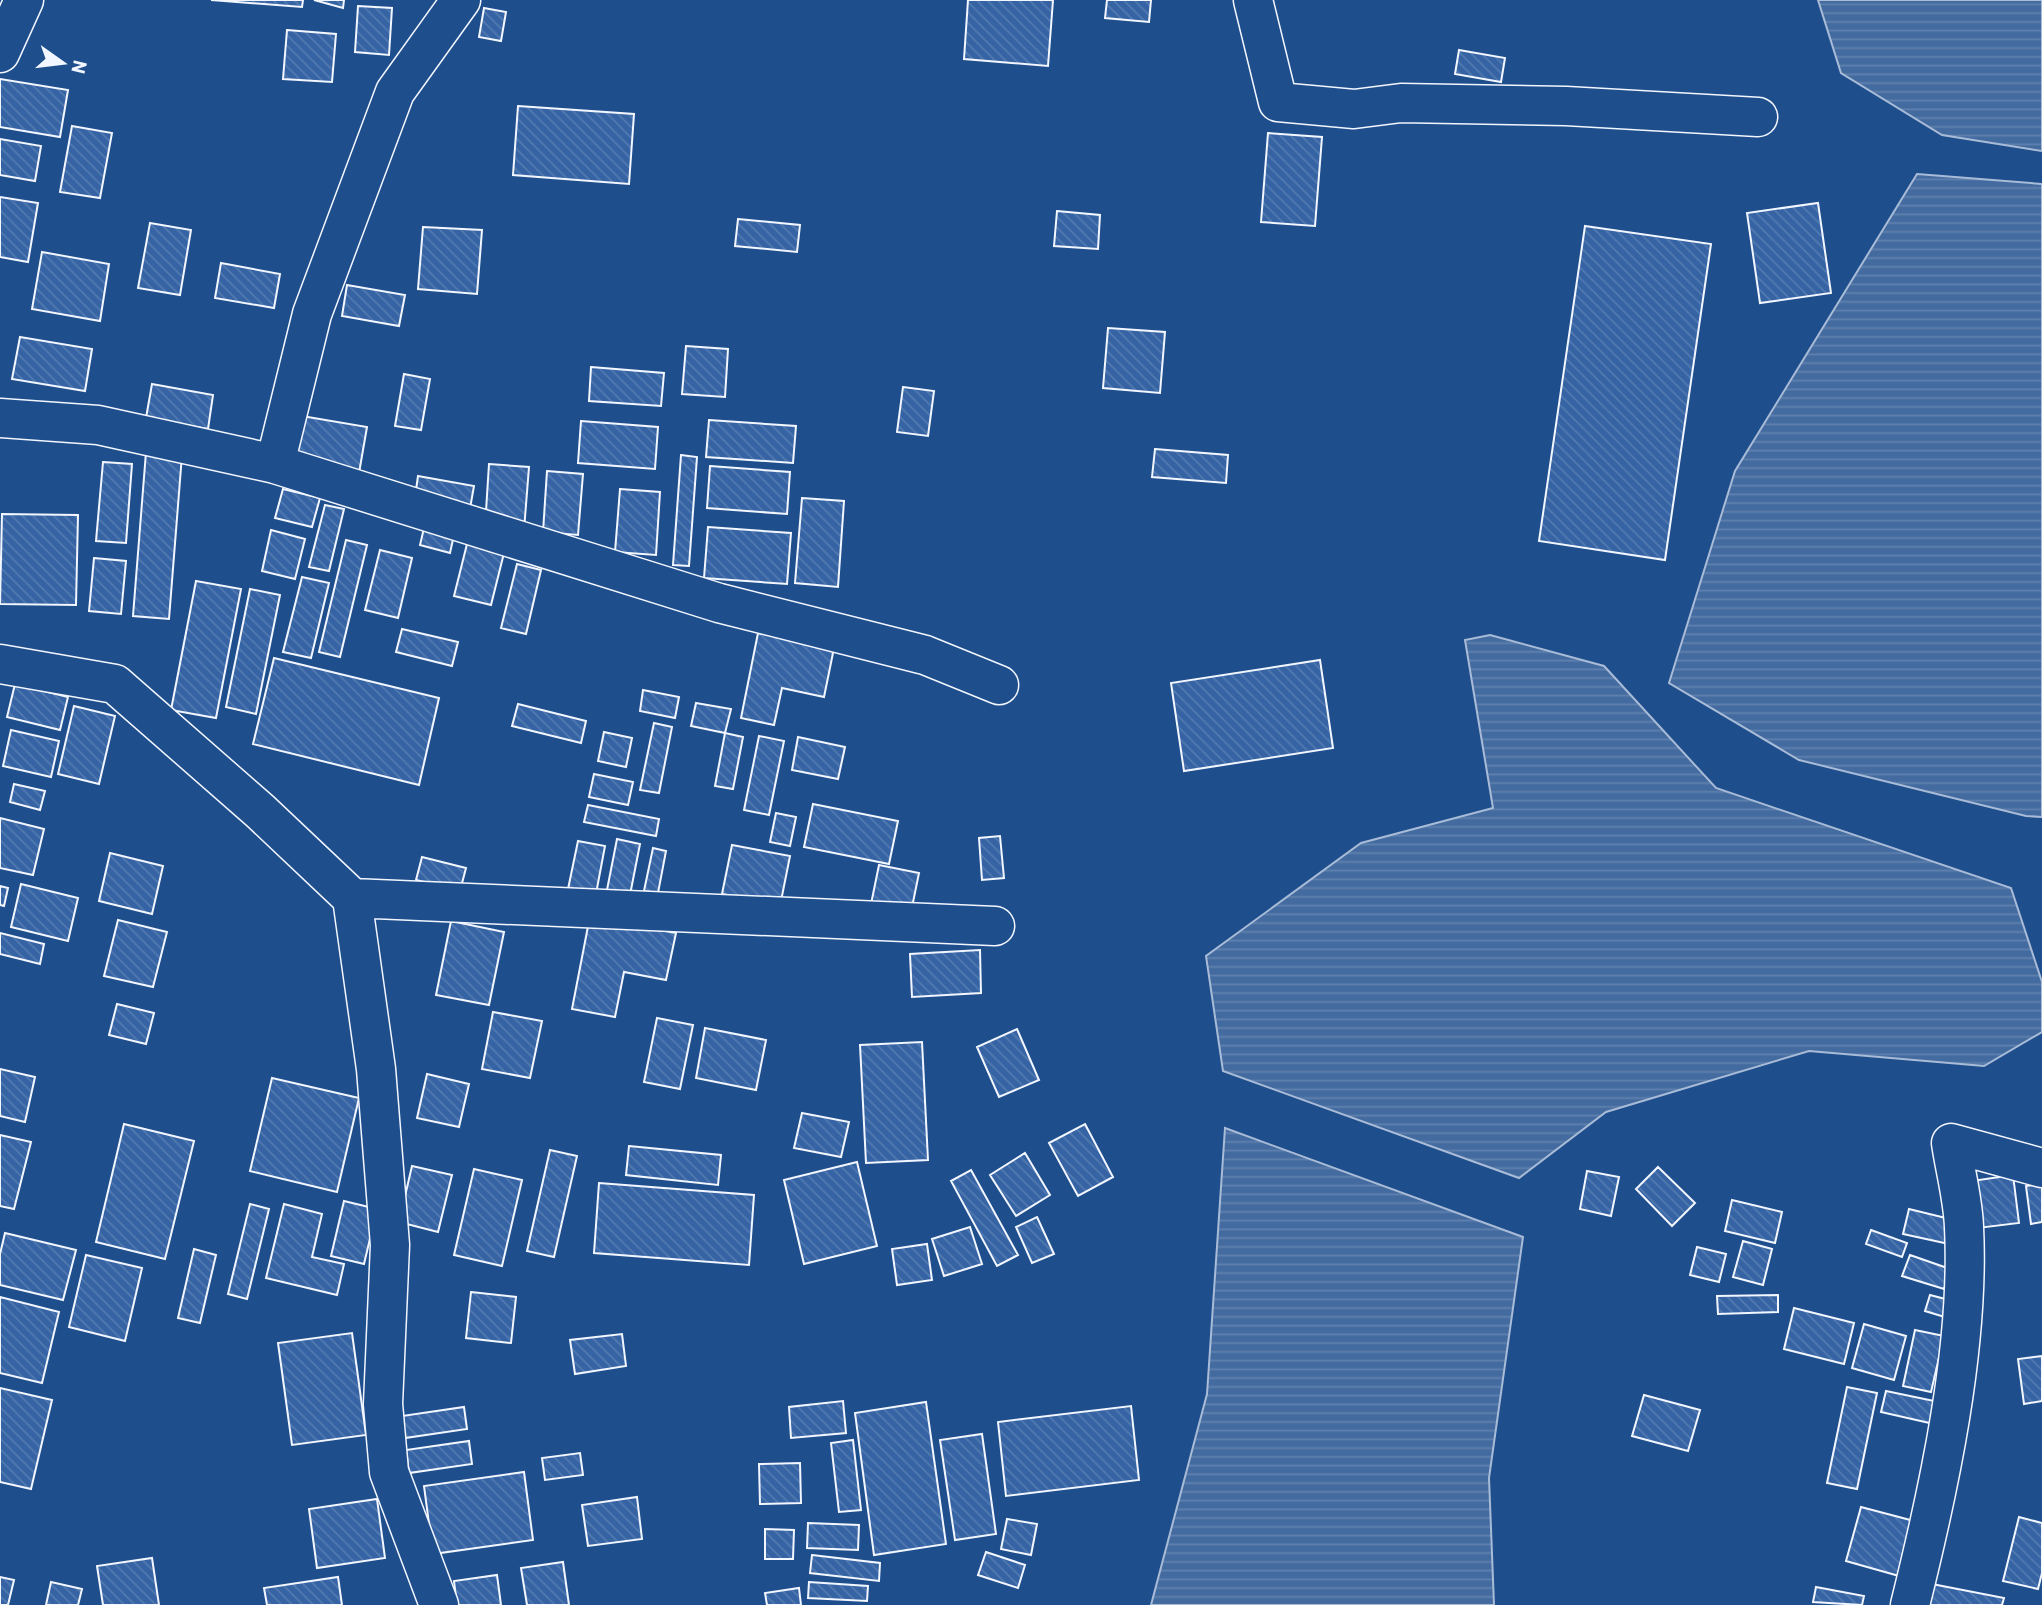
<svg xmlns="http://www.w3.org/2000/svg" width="2042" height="1605" font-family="Barlow,sans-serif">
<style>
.water{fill:url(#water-rules);stroke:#a8bbd7;stroke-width:2}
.building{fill:url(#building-back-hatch);stroke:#f2f6ff;stroke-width:2}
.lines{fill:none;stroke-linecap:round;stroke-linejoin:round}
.minor-casing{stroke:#f2f6ff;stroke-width:41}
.minor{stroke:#1f4e8c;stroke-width:38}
</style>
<defs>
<pattern id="water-rules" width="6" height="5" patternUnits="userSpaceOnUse" patternTransform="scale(1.75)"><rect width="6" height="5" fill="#446ba0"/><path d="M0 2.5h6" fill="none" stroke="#5f81ae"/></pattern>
<pattern id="building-back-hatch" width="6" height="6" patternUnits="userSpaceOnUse" patternTransform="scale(1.75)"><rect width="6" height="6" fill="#3563a3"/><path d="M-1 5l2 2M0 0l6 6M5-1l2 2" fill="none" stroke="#537ab1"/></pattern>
</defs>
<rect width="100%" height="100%" fill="#1f4e8c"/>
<!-- water -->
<path class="water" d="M1818,0H2042V151L1942,135L1841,73Z
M1917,174L2042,184V817L2026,816L1799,760L1669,683L1735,471Z
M1490,635L1604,666L1716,788L2011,888L2042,982V1032L1984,1066L1809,1051L1606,1112L1519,1178L1223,1071L1206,956L1361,843L1493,808L1465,640Z
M1225,1128L1523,1237L1489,1478L1494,1605H1151L1207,1394Z"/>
<!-- building -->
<path class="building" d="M211,0H303L302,7Z
M314,0H344L343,8Z
M968,0H1053L1048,66L964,59Z
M1107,0H1151L1149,22L1105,18Z
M358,6L392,8L389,55L355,52Z
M484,8L506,12L501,41L479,37Z
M287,30L336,34L332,82L283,79Z
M1459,50L1505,58L1501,82L1455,74Z
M0,79L68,90L60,137L0,127Z
M518,106L634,114L629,184L513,175Z
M72,126L112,133L100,198L60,192Z
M1268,133L1322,137L1315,226L1261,222Z
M0,139L41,146L35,181L0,175Z
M0,197L38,203L28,262L0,257Z
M1818,203L1831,293L1760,303L1747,213Z
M1057,211L1100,215L1098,249L1054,246Z
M738,219L800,225L797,252L735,246Z
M150,223L191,230L180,295L138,288Z
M1585,226L1711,244L1665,560L1539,541Z
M423,227L482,230L477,294L418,289Z
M42,252L109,264L100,321L32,309Z
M221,263L280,274L274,308L215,298Z
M347,285L405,295L399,326L342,316Z
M1108,328L1165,332L1160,393L1103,388Z
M20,337L92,349L85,391L12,379Z
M686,346L728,349L725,397L682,394Z
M591,367L664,373L661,406L589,401Z
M404,374L430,379L421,430L395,426Z
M152,384L213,395L208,429L146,418Z
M903,387L934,391L928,436L897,432Z
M296,415L367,427L359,473L288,461Z
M709,420L796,426L793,463L706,457Z
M581,421L658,427L655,469L578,463Z
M1155,449L1228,455L1226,483L1152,477Z
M146,452L182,455L169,619L133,616Z
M681,455L697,457L689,566L673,565Z
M103,462L132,464L126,543L96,541Z
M489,464L529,467L524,530L485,527Z
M710,466L790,472L787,514L707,508Z
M547,471L583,474L578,535L543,532Z
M418,476L474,486L469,514L414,504Z
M283,489L320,498L312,527L275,518Z
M620,489L660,492L656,555L615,552Z
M802,498L844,501L838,587L795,583Z
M325,505L344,509L329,571L309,567Z
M2,514L78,515L76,605L0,604Z
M708,527L791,533L787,584L704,578Z
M424,528L454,535L450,553L420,545Z
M271,530L305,539L295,579L262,571Z
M469,536L506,545L491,605L454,596Z
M346,540L367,545L340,657L319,652Z
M380,550L412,558L398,618L365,610Z
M94,558L126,561L121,614L89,611Z
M517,564L541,570L526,634L501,628Z
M302,577L329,583L311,658L283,652Z
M196,581L241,589L216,718L171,710Z
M250,589L280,595L256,714L226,707Z
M402,629L458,642L452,666L396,652Z
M758,633L834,648L824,697L782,688L774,725L741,718Z
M274,658L439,698L419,785L253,744Z
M1320,660L1333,748L1184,771L1171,683Z
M15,684L68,697L60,730L7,717Z
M643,690L679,697L675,718L640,711Z
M696,703L731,709L725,733L691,726Z
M518,704L586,721L581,743L512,726Z
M74,706L115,716L99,784L58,774Z
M654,723L672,727L659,793L640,790Z
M11,730L59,741L51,777L3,766Z
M604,732L632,738L626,767L598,761Z
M725,733L743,737L733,789L715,786Z
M759,736L784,741L769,815L744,810Z
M798,737L845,747L838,779L792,770Z
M594,774L633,782L628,805L589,797Z
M14,784L45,791L40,810L10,802Z
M813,804L898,821L889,864L804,847Z
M588,805L659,819L656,836L584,822Z
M776,813L796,817L790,846L770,842Z
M0,818L44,829L33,875L0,868Z
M1000,836L1004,878L982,880L979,838Z
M617,839L640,844L629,900L606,895Z
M578,841L605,846L595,899L567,894Z
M732,845L790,856L780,906L722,894Z
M653,848L666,851L658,893L644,891Z
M110,853L163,866L152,914L99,901Z
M422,857L466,868L460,891L416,880Z
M879,865L919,873L910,917L870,909Z
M21,884L78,898L68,941L11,927Z
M0,886L8,888L4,906L0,905Z
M590,916L676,933L666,980L624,972L615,1017L572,1009Z
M118,920L167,932L153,987L104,976Z
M451,921L504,932L489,1005L436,995Z
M0,933L44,944L40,964L0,954Z
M980,950L981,993L912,997L910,954Z
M117,1004L154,1013L146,1044L109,1035Z
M493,1012L542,1021L530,1078L482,1069Z
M657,1018L693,1025L680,1089L644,1082Z
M705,1028L766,1040L756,1090L696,1078Z
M1017,1029L1039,1080L999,1097L977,1047Z
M922,1042L928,1160L866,1163L860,1045Z
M0,1069L35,1077L25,1122L0,1116Z
M427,1074L469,1084L459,1127L417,1118Z
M272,1078L359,1098L337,1192L250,1171Z
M802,1113L849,1122L841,1157L794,1148Z
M124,1124L194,1141L165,1259L96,1242Z
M1085,1124L1113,1177L1078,1196L1049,1143Z
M0,1135L31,1142L14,1209L0,1206Z
M629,1146L721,1155L718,1185L626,1175Z
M550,1150L577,1156L554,1257L527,1251Z
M1025,1153L1050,1195L1016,1216L990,1175Z
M857,1162L877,1246L804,1264L784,1180Z
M412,1166L452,1175L438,1232L399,1222Z
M1658,1167L1695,1203L1672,1226L1636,1189Z
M474,1169L522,1180L502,1266L454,1255Z
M971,1170L1018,1255L997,1266L951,1181Z
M1587,1171L1619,1177L1611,1216L1580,1209Z
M2013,1175L2019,1223L1978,1228L1972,1181Z
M599,1183L754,1195L749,1265L594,1253Z
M2042,1184V1222L2031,1224L2026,1186Z
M1732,1200L1782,1212L1775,1243L1725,1231Z
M344,1201L377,1209L364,1264L331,1256Z
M250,1204L269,1209L247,1299L228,1294Z
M284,1204L322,1214L312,1257L344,1264L337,1295L266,1278Z
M1909,1209L1954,1220L1949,1244L1903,1234Z
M1037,1217L1054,1254L1032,1263L1016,1227Z
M970,1227L982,1264L944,1276L932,1239Z
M1871,1230L1907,1243L1902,1257L1866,1244Z
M5,1233L76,1250L63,1300L0,1285V1254Z
M1743,1241L1772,1249L1763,1285L1733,1277Z
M927,1244L932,1280L897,1285L892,1249Z
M1697,1247L1726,1254L1719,1282L1690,1275Z
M194,1249L216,1255L200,1323L178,1318Z
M86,1255L142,1268L125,1341L69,1327Z
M1910,1255L1950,1269L1944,1289L1902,1276Z
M471,1292L516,1297L511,1343L466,1338Z
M1778,1295V1312L1718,1314L1717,1296Z
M1930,1295L1953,1301L1948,1318L1925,1311Z
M0,1297L59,1312L42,1383L0,1373Z
M1794,1308L1854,1323L1844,1364L1784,1349Z
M1864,1324L1906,1336L1894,1380L1852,1368Z
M1915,1330L1944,1336L1931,1392L1903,1386Z
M352,1333L366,1435L292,1445L278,1343Z
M622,1334L626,1366L575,1374L570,1340Z
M2042,1356V1401L2024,1404L2018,1359Z
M1847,1387L1877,1393L1857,1489L1827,1483Z
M0,1388L52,1400L31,1489L0,1482Z
M1886,1391L1939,1402L1934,1424L1881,1412Z
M1644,1395L1700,1410L1688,1451L1632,1436Z
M843,1401L846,1433L791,1438L789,1407Z
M926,1402L946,1544L874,1555L855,1413Z
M1131,1406L1139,1480L1006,1496L998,1422Z
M464,1407L467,1429L405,1438L402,1416Z
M982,1434L996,1534L955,1540L940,1440Z
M853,1440L861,1510L839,1512L831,1443Z
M469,1441L472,1464L409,1473L406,1450Z
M580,1453L583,1475L545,1480L542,1458Z
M800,1463L801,1503L760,1504L759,1464Z
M524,1472L533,1540L433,1554L424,1486Z
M637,1497L642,1539L588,1546L582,1505Z
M377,1499L385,1558L317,1568L309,1509Z
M1861,1507L1914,1521L1899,1576L1846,1561Z
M2019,1517L2042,1523V1573L2038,1589L2003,1581Z
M1007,1519L1037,1524L1031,1555L1001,1549Z
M808,1523L859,1525L858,1550L807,1548Z
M765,1529L794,1530L793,1559H765Z
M986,1552L1025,1565L1018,1588L978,1575Z
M812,1555L880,1563L879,1581L810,1573Z
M152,1558L159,1605H103L97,1566Z
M563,1562L569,1605H527L521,1568Z
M497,1575L501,1605H457L454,1581Z
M0,1577L14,1580L8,1605H0Z
M338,1577L342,1605H267L264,1588Z
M51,1582L82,1589L78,1605H46Z
M809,1582L868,1586L867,1601L808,1598Z
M1932,1584L2004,1598L2002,1605H1928Z
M1816,1587L1864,1596L1862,1605L1813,1602Z
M799,1588L801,1605H767L765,1593Z"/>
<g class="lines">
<defs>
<path id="minor" d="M1253,0L1278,102L1354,109L1401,103L1566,106L1758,117
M0,53L24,0
M0,418L98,425L275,464L719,603L925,655L999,685
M275,464L312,314L395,92L461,0
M0,664L115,684L260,811L352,898L995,926
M352,898L376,1069L390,1245L383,1404L389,1472L439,1605
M1910,1605C1939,1489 1970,1346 1964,1227C1963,1199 1955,1170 1951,1143L2042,1168"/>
</defs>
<!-- minor casing -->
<use href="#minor" class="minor-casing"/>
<!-- minor -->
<use href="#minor" class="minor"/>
</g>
<!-- north arrow -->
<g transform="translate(63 63) rotate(104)" stroke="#1f4e8c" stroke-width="5" paint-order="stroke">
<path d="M0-5L12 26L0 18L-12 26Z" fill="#f2f6ff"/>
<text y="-10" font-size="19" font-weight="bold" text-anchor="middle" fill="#f2f6ff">N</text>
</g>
</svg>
